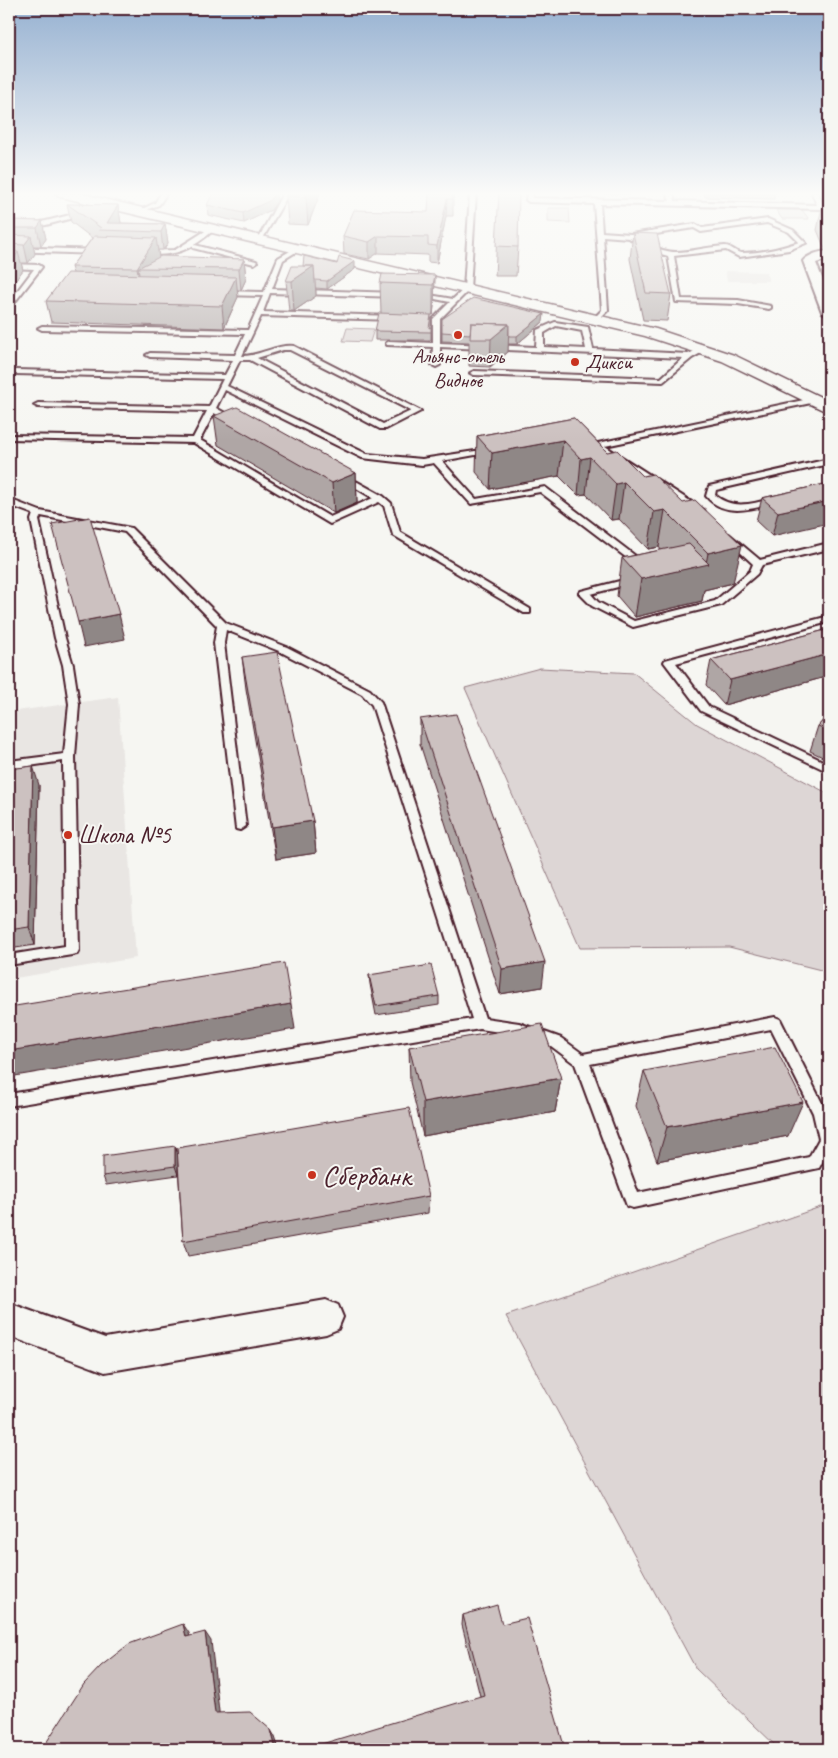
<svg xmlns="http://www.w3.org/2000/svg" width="838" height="1758" font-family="Caveat,sans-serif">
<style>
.built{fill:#e9e6e3}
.green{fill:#ddd6d5;stroke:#947a80}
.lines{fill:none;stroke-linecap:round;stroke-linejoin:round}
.lane-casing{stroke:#4a1f2b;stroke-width:4}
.street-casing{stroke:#4a1f2b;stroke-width:4}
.secondary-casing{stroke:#4a1f2b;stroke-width:3}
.lane{fill:#f6f6f2;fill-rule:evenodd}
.street{fill:#f6f6f2;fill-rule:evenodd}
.secondary{fill:#f6f6f2;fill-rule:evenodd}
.wall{fill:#afa6a5;stroke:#4a1f2b}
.shaded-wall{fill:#8f8786;stroke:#4a1f2b}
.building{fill:#ccc1c0;stroke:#4a1f2b}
.poi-dot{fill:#c8321e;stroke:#f6f6f2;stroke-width:2}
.labels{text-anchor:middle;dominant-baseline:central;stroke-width:4;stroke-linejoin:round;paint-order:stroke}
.far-poi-label{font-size:21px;fill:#4a1f2b;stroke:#f6f6f2}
.poi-label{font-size:25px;fill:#4a1f2b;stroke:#f6f6f2;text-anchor:start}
.near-poi-label{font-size:30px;fill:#4a1f2b;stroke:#f6f6f2;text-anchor:start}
</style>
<rect width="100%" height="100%" fill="#f6f6f2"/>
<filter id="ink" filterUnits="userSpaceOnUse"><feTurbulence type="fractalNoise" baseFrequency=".02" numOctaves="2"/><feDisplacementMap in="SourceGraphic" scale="10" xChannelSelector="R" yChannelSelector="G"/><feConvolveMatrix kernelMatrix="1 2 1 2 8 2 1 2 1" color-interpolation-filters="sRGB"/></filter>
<g filter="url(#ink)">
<!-- built -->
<path class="built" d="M725,271L766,272L769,281H727Z
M118,697L136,958L9,979V712Z"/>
<!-- green -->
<path class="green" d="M548,208H569L570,223L548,222Z
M776,210H802L809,219H782Z
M347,328L374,329L370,342L343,341Z
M540,668L634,673L697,724L829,794V972L729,947L580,948L465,688Z
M829,1204V1749H779L696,1669L506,1316Z"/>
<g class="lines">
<defs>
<path id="lane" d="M161,193H167L159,205L138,213V211L155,203Z
M283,193H289L262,240L257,241Z
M470,193H476L470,289L440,319V343L536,347L537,330L555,322L588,327L593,349L688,354L704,347L708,349L692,358L663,382L474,375L470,373L474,371L661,378L683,358L440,347V365L436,367L432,365L433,347L387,345L386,343L390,341L433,343V319L450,302L415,295L418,293L453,299L464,289ZM556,326L582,331L586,349L544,347V333Z
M527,193H533L532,198L670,201L667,193H673L675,201L817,205L812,193H818L824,207L821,209L600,204L602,232L631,234L695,224L702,228L768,219L793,230L806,243L789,250L739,257L726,250L674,256L681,299L738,300L771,306V308L769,309L738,304L676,302L668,256L650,251L629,238L603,236L608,310L597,321L593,319L602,310L594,204L529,202L526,200ZM767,223L789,232L799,242C782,248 760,253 742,253C736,253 731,246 725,246C684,249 674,262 637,237L694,228L701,232Z
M86,211L88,214L46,225L9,231V227L46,221Z
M210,228L215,229C189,252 175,256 141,255L138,253L141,251L175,250Z
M195,245L256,261L257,262L254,264L193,248V246Z
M9,247L99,250L102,252L99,254L9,251Z
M297,247L300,249L299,250L283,260L272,289L398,293L401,295L398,297L270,293L263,312L394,316L397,318L394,320L261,316L242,356C260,356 276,344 294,346L421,411L386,429H380L250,360H240L227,386L367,454L422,459L495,448L496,450L492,452L442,461L476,499L545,487L646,564V568H640L540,492L471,504L434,463L422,465L362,458L225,390L216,408L238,420L231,422L214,413L200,440L330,517L373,498L338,477L345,475L383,496L391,503L400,532L530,609V613H524L393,535L384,506L379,502L330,524L194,443L9,439V435L193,438L207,411L38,407L34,405L38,403L209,407L223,379L16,374L12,372L16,370L225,375L233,360L150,357L146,355L150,353L235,355L245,334L42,330L38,328L42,326L248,330L263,296L221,295L218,293L221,291L264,292L278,258ZM283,350H290L411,411L383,424L257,358Z
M9,264L39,265L42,267L11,307L9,308V302L34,269L9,268Z
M813,398L817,400L816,402L605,446L704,510L705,512L701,515L596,447H589L585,445L589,443H598Z
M829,459V464L716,490L715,495C733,511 756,503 777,497L780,498V502C755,508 725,519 706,496L709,486Z
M9,499L40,511L131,528L226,623L287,647L370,690L381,702L485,1018L519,1023L561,1038L583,1054L775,1017L780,1019L827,1113L829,1120V1150L819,1168L633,1208L627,1206L575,1064L551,1046L519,1035L480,1029L9,1106V1094L472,1019L372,705L362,694L279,651L226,630L224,643L246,826L240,830L236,829L214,643L217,626L125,532L41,516L39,520L65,638L73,665L79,704L75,757L79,950L77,954L72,955L9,965V955L65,946L63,761L9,769V761L64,754L69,704L63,665L55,638L31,520L33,514L9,505ZM771,1029L813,1113L819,1139L809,1157L638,1193L590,1064Z
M729,534L760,560L829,543V549L762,565L757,574L721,605L633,627L592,606L579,593L581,591L631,578H637V582L591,594L598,602L634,621L715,601L750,571L753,564L726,539L724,537Z
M829,616V622L676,663L709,707L829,764V772L701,711L664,662L665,660Z"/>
<path id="street" d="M829,251V259L816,263L829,295V316L822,312L803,261C808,255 820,251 829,251Z
M326,1300L338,1305L343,1317L338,1329L326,1334L105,1372L9,1336V1303L105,1338Z"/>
<path id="secondary" d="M55,193H79L656,329L734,355L829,401V413L722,361L645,336L61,197Z"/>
</defs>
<!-- lane casing -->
<use href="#lane" class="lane-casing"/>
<!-- street casing -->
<use href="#street" class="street-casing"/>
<!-- secondary casing -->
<use href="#secondary" class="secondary-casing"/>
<!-- lane -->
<use href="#lane" class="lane"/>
<!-- street -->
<use href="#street" class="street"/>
<!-- secondary -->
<use href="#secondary" class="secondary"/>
</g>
<!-- wall -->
<path class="wall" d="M288,193H319V196L308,225L288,224L286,196Z
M453,193V216H446L437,263L428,262V255L378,253L369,259L344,254L343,236L428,212Z
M499,193L518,247L516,276H495Z
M571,193H633V194Z
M704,193H775L774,199L705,197Z
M277,201L271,210L244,223L208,215L207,205Z
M829,203V251L825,249L817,230L822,207Z
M67,204L118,205L121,223L165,224L168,243L163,250H158L159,257L244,259L246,279L241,290H237L238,297L224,328L51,322L46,301L73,273L71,267L92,238L71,222Z
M9,220L42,221L46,239L41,246H33L35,254L28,263H21L23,270L9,289Z
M633,233L671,294L667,321L643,320L630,259Z
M355,269L327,289L316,288V296L294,311H289L286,281Z
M435,275L434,306L433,315H431V340H375V331L381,313L380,283Z
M442,319L543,322L517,344H508V352L490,367L469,366V342L442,341Z
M214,416L356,473L357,503L334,513L218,445Z
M574,418L607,452L643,476L733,583L704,590L702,601L635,617L617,596L622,558L661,550L659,547L648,549L619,519L611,520L586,494L578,495L559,476L490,489L476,472L477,436Z
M829,483L772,536L756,521L762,498Z
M829,629V676L724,705L706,685L711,660Z
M242,657L313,821L316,853L276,859L246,689Z
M829,714V760L810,751L818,726Z
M420,719L542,987L500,994L420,744Z
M9,769L39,785L35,945L9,949Z
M369,975L439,996V1005L376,1015L370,984Z
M409,1047L561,1078L555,1112L423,1136L410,1082Z
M644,1071L788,1136L657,1161L636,1106Z
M175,1146L177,1151L429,1196L428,1213L188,1256L183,1241L178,1168V1175L106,1185L103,1176Z
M463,1615L502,1624L565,1749L480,1696L462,1625Z"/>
<!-- shaded-wall -->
<path class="shaded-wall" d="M274,193H276L277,201L271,210L244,223L243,213Z
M307,193H319V196L308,225L306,197Z
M447,199L446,216L437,263V246Z
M118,205L121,223L117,230L107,223Z
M42,221L46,239L41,246L37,228Z
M165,224L168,243L163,250L161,232Z
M31,236L35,254L28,263L24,245Z
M378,236V253L369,259V242Z
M156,238L159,258L138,268L141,287V288L137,268Z
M18,252L23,270L9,289V265Z
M244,259L246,279L241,290L239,269Z
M355,261V269L327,289V281Z
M314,266L316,296L294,311L292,281Z
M435,275L434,306L433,315V285Z
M236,277L238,297L224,328L222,306Z
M544,314L543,322L517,344V336Z
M509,324L508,352L490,367L491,339Z
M563,440L559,476L490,489L492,453Z
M590,457L586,494L578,495L581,459Z
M356,473L357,503L334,513L332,483Z
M624,482L619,519L611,520L616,484Z
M829,501V523L772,536L778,512Z
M665,510L659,547L648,549L654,512Z
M742,545L733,583L704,590L702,601L635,617L641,579L706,564L708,553Z
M119,614L125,639L84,647L78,622Z
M829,654V676L724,705L730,680Z
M33,766L39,785L35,945L29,927Z
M313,821L316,853L276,859L272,827Z
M545,962L542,987L500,994L502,969Z
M291,1004L295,1029L9,1077V1051Z
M561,1078L555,1112L423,1136V1102Z
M803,1102L788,1136L657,1161L667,1127Z
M175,1146L178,1154V1175L175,1166Z
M183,1624L189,1633L192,1646L186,1637Z
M205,1632L211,1641L220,1720L215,1713Z
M271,1730L275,1737L279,1749H276Z"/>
<!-- building -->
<path class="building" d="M213,193H274L271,200L243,213L207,205Z
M288,193H307L306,197L286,196Z
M429,193H453V199H447L437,246L428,245V237L378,236L369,242L343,236L354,210L428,212Z
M499,193H519L518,247L496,246Z
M829,203V222L822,207Z
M67,204L118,205L107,223L165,224L161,232L99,230L101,228Z
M9,220L42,221L37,228H9Z
M633,233L657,234L671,294L646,293Z
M9,235L31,236L24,245L9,244Z
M94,236L156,238L137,268L71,267Z
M9,251L18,252L9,265Z
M161,256L244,259L239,269L138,268Z
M304,256L337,264L339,257L355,261L327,281L315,280L314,266H303Z
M292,266H314L292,281H286Z
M67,273L236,277L222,306L46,301Z
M382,274L435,275L433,285L380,283Z
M473,298L544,314L517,336H509V324L471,323L470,334L442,332V319Z
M379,313L431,315L429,328L431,327V332L375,331Z
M471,323L509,324L491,339H470Z
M237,407L356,473L332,483L214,416Z
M574,418L607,452L617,450L643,476L653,474L683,503L695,500L742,545L708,553L665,510L654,512L624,482L616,484L590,457L581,459L563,440L492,453L477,436Z
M829,483V501L778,512L762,498Z
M90,517L119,614L78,622L52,524Z
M689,544L709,564L641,579L622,558Z
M829,629V654L730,680L711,660Z
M277,652L313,821L272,827L242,657Z
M456,714L545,962L502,969L420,719Z
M829,714V731L818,726Z
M33,766L29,927L9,930V769Z
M284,963L291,1004L9,1051V1007Z
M431,965L439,996L376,1006L369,975Z
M542,1024L561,1078L423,1102L409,1047Z
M775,1047L803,1102L667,1127L644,1071Z
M409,1108L429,1196L183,1241L177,1148Z
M175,1146V1166L103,1176V1156Z
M497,1605L502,1624L527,1618L565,1749H305L484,1695L463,1615Z
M183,1624L186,1637L205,1632L215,1713L250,1712L271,1730L276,1749H44L46,1743L84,1684L101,1666L129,1644Z"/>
</g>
<!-- sky -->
<linearGradient id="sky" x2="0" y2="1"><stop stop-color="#96b1d1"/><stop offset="0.44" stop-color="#fbfbf9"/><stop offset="1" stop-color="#fbfbf9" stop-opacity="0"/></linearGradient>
<rect width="838" height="440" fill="url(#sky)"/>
<!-- markers -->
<g class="poi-dot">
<circle cx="458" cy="335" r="5"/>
<circle cx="575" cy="362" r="5"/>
<circle cx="68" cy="835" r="5"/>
<circle cx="312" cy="1175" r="5"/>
</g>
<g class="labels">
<!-- far-poi labels -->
<g class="far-poi-label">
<text x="458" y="356">Альянс-отель<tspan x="458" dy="24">Видное</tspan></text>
<text x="585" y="362" text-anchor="start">Дикси</text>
</g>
<!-- poi labels -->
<g class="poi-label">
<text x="78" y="835">Школа №5</text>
</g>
<!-- near-poi labels -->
<g class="near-poi-label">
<text x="322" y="1175">Сбербанк</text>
</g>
</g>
<!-- margin -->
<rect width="838" height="1758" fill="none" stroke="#f6f6f2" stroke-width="30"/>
<rect x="15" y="15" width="808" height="1728" fill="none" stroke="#4a1f2b" stroke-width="2" filter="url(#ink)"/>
</svg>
